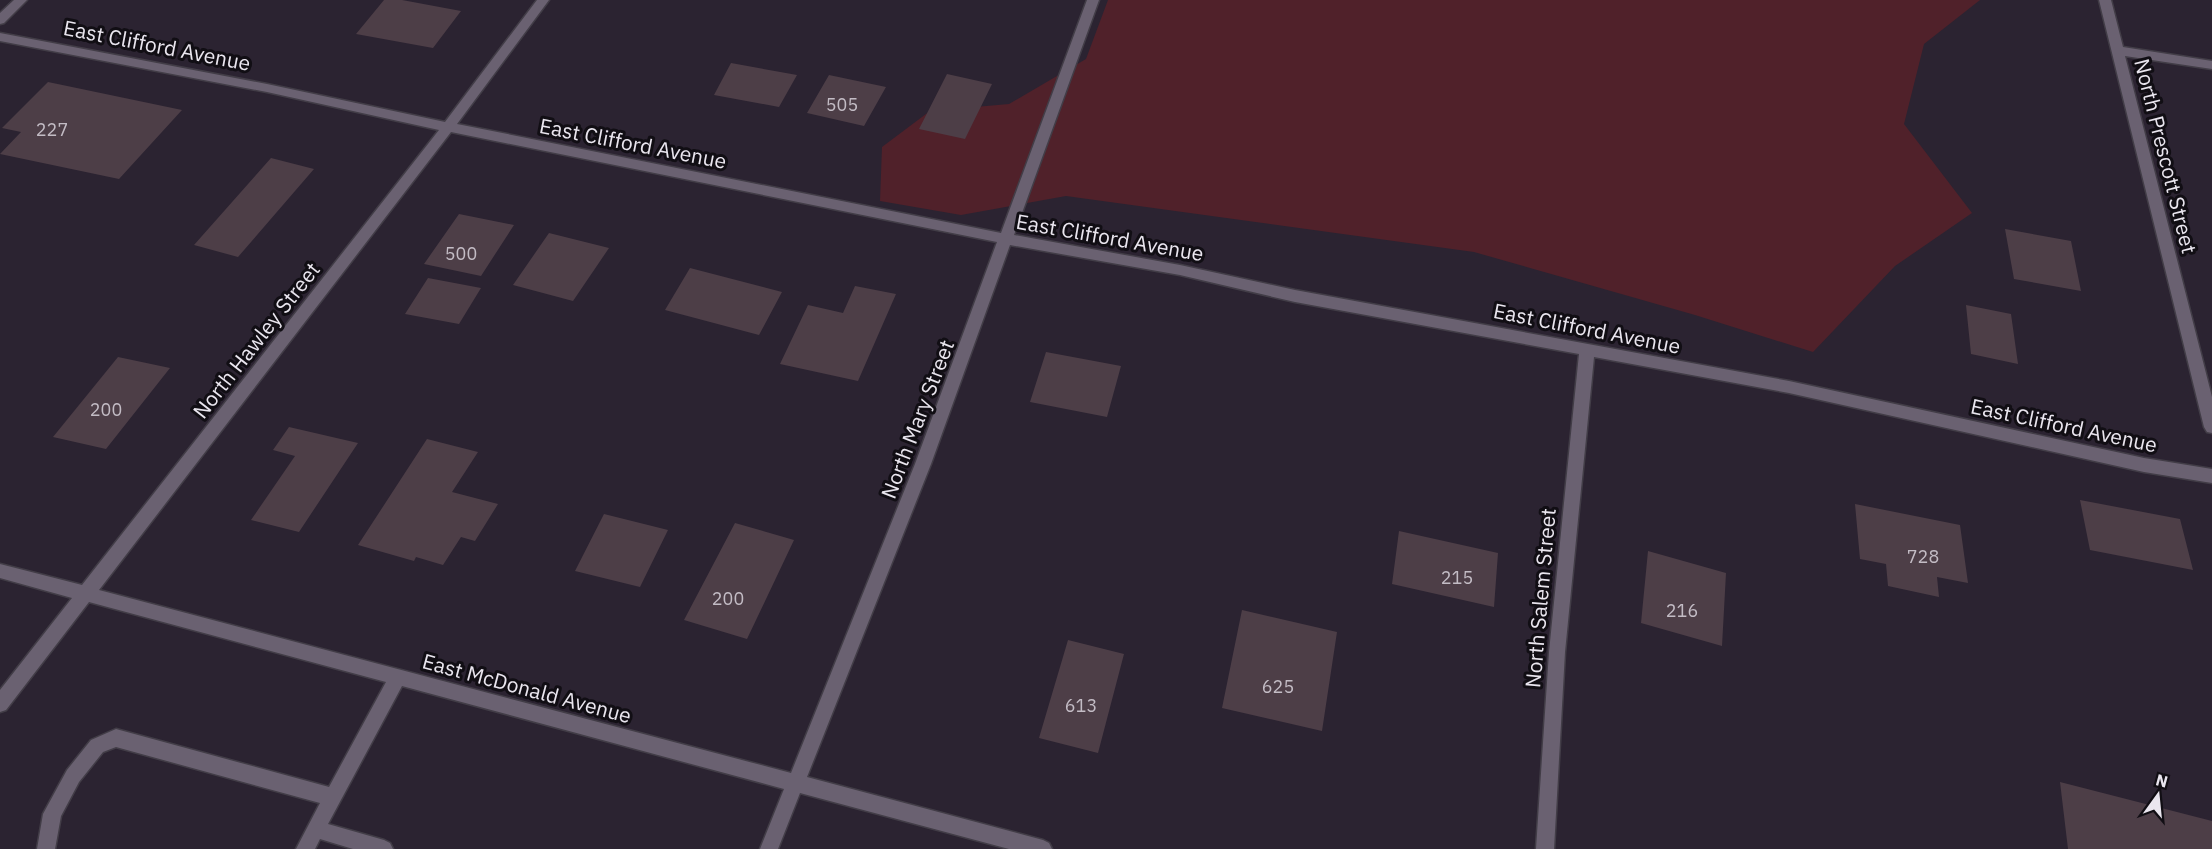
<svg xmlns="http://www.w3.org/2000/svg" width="2212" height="849" font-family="'IBM Plex Sans',sans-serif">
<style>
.green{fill:#50212a}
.building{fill:#4d3e47}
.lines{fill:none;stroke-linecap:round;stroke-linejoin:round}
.minor-casing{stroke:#423d47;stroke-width:3}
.minor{fill:#6a6171;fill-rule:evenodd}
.labels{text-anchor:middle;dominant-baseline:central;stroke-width:6;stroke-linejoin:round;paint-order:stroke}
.number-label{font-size:18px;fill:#c3bcc5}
.street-label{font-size:21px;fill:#eae6ef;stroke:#110e14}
</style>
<rect width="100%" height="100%" fill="#2b2331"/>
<!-- green -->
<path class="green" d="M1108,0H1980L1924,44L1904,124L1972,213L1895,266L1813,352L1695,315L1474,252L1066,196L961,215L880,201L882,147L930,111L1009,104L1086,59Z"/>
<!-- building -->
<path class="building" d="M384,0H402L461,11L433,48L356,34Z
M731,63L797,75L779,107L714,95Z
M947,74L992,84L965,139L919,129Z
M829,75L886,87L864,126L807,113Z
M48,82L182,110L119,179L0,154L21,132L2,128Z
M271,158L314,169L238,257L194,245Z
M459,214L514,225L481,276L424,264Z
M2005,229L2071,241L2081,291L2014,279Z
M549,233L609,248L573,301L513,285Z
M690,268L782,292L759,335L665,310Z
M428,278L481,288L459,324L405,314Z
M855,286L896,294L858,381L780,364L808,305L843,313Z
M1966,305L2011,314L2018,364L1971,354Z
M1046,352L1121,366L1107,417L1030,402Z
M118,357L170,368L106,449L53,437Z
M289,427L358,443L299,532L251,520L295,456L273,450Z
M427,439L478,452L452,492L498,504L475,541L461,537L443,565L416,557L414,561L358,545Z
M2080,500L2180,519L2193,570L2090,550Z
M1855,504L1960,525L1968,583L1937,577L1939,597L1888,586L1886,564L1860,559Z
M604,514L668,530L640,587L575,571Z
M735,523L794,540L747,639L684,620Z
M1399,531L1498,553L1494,607L1392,584Z
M1648,551L1726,573L1722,646L1641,623Z
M1242,610L1337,632L1322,731L1222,708Z
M1068,640L1124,654L1098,753L1039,738Z
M2060,782L2212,821V849H2068Z"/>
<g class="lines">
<defs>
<path id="minor" d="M14,0H27L4,23L0,24V13Z
M537,0H549L457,124L1001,233L1087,0H1099L1014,235L1180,265L1295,290L1789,381L2144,458L2212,469V483L2144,472L1789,393L1594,357L1565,652L1554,849H1536L1549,652L1579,354L1295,302L1180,275L1010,245L931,464L807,777L1043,840L1049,843L1052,849H1009L800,793L778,849H760L784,789L402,686L328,824L384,840L390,843L393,849H353L320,839L315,849H296L320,803L116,747L103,752L79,782L61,816L55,849H37L43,814L67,770L91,740L116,729L329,787L386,682L89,602L6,710L0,712V690L72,598L0,578V564L82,585L439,130L267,92L0,41V33L267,84L445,122ZM451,132L997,242L915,464L791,773L99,590Z
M2099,0H2111L2123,47L2212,61V69L2125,56L2212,397V433L2207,432L2204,427Z"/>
</defs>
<!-- minor casing -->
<use href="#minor" class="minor-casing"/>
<!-- minor -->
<use href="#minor" class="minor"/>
</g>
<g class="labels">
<!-- number labels -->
<g class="number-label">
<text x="842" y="104">505</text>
<text x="52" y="129">227</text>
<text x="461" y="253">500</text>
<text x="106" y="409">200</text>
<text x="1923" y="556">728</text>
<text x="1457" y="577">215</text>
<text x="728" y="598">200</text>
<text x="1682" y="610">216</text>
<text x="1278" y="686">625</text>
<text x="1081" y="705">613</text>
</g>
<!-- street labels -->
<g class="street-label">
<text transform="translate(157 45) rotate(11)">East Clifford Avenue</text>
<text transform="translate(633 143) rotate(11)">East Clifford Avenue</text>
<text transform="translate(2166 156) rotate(76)">North Prescott Street</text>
<text transform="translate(1110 237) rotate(10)">East Clifford Avenue</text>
<text transform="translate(1587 328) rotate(11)">East Clifford Avenue</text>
<text transform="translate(256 340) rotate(-52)">North Hawley Street</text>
<text transform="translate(917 419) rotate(-69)">North Mary Street</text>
<text transform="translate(2064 425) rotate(12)">East Clifford Avenue</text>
<text transform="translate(1540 598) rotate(-85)">North Salem Street</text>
<text transform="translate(527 688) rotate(15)">East McDonald Avenue</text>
</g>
</g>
<!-- north arrow -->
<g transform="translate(2158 795) rotate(15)" stroke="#110e14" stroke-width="4.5" paint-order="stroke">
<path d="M0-4.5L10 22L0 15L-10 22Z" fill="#eae6ef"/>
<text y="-9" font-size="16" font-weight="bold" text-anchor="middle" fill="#eae6ef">N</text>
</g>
</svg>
